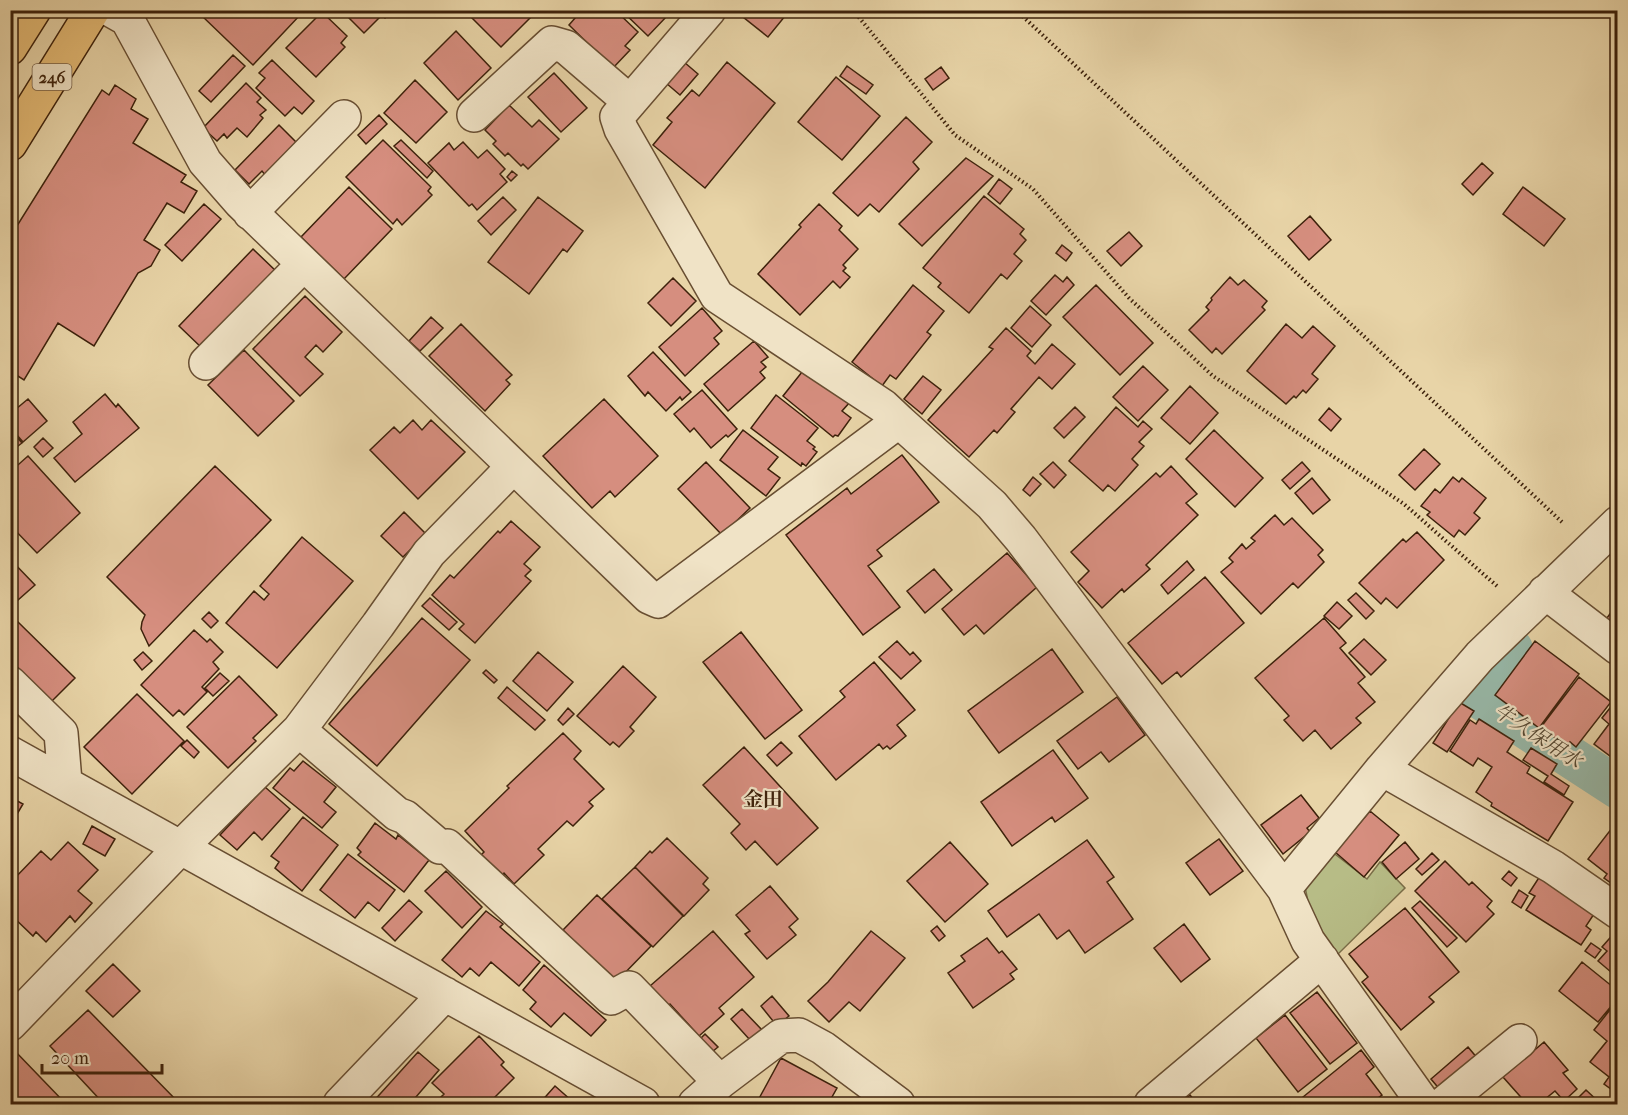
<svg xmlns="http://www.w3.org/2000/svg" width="1628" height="1115" font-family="'IM FELL French Canon','Noto Serif JP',serif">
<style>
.green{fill:#b7bc86;stroke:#7a6e48;stroke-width:1.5}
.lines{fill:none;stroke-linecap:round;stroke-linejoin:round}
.canal{stroke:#97b8a8;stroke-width:42}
.building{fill:#d68e7f;stroke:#3d210b;stroke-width:1.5}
.minor-casing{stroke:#684e32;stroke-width:36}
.highway-casing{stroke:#3d210b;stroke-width:36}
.path{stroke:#3d210b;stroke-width:4;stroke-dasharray:1.5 3;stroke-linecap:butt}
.minor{stroke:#f0e3c6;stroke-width:33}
.highway{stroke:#e4ba74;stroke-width:33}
.labels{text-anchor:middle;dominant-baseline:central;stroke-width:4.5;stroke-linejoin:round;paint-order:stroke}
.shield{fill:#f0e3c6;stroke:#735b43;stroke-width:1.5}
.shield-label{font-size:16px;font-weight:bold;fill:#3d210b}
.water-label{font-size:20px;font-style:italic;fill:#544732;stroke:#f0e3c6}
.neighbourhood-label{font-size:20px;font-weight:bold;fill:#3d210b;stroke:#f0e3c6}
</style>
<rect width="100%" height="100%" fill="#e8d4a7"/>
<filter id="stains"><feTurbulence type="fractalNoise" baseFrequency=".00333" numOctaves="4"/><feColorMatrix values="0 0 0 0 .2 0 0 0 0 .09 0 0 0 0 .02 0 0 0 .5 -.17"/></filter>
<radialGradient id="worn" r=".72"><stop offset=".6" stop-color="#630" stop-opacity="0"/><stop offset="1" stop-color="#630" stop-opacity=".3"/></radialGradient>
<!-- green -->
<path class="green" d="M1331,851L1367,879L1380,862L1405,888L1335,957L1314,931L1304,882Z"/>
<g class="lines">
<!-- canal -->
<path class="canal" d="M1512,649L1479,683L1483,700L1618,788"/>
</g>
<!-- building -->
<path class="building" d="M207,10H300L302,13L253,65L202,16Z
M341,10H392L385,18L382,15L364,33Z
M477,10H526L532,16L501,47L472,18L478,12Z
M582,10H615L638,32L625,46L630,50L613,68L569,25Z
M621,10H664L668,15L648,36Z
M740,10H790L768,37L738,13Z
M322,12L347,36L341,43L345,47L316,77L286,48Z
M456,31L491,68L458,100L424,63Z
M233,55L245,66L211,102L199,91Z
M272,60L314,101L302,114L294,107L285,116L256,88L265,78L259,73Z
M684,62L698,74L680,95L666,83Z
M727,62L775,103L705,188L653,145L672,122L667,118L692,90L699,96Z
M847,66L873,85L866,94L840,76Z
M941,67L949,78L933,90L925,79Z
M554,73L587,108L561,132L528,97Z
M836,77L880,116L842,160L798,122Z
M415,80L447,112L416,143L384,113Z
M246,83L261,98L257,102L266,110L260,115L263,118L247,137L237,128L227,138L224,134L217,141L203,128Z
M115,85L136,99L131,109L148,119L133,143L186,175L181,182L197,191L184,213L167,203L144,240L160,250L151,266L138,273L94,346L58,323L24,380L10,371V237L102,90L109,95Z
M509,105L532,127L539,120L559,139L528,169L523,164L521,166L508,153L505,156L493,144L496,141L485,130Z
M379,115L387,124L366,144L358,135Z
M906,117L932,142L913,162L919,169L879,212L870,204L858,216L833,193Z
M279,125L298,144L266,176L262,171L249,184L235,170Z
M383,140L431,187L428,191L432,195L402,225L397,219L393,224L346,177Z
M401,140L433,171L427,178L394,146Z
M463,142L478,158L487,150L505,169L500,174L507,182L477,210L472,204L469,206L428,163L449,143L454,150Z
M966,158L993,176L922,246L899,224Z
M1482,163L1493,173L1473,195L1462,184Z
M512,171L517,175L511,181L507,177Z
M999,179L1012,189L1000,204L988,194Z
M349,187L392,229L344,279L301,237Z
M1523,187L1565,219L1544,246L1503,214Z
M984,196L1024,229L1020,234L1026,240L1014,254L1022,261L1007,279L1001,274L969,313L938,287L941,283L923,268Z
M503,197L516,210L491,235L478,221Z
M538,197L583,231L567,252L563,249L529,294L488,262Z
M204,204L221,219L182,261L165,245Z
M819,204L842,226L839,230L858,249L843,265L846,268L843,271L850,277L840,288L833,281L800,315L758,274L801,227L799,225Z
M1310,216L1331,240L1309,260L1288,236Z
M1129,232L1142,246L1121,266L1107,251Z
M1062,245L1072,253L1066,261L1056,253Z
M253,249L278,273L204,350L179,326Z
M1055,275L1063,282L1067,277L1074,285L1046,315L1031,301Z
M1230,277L1238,285L1244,280L1267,301L1262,307L1265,310L1222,354L1216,348L1212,353L1189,330L1209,310L1206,307L1212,300L1211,298Z
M673,278L696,301L671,326L648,303Z
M913,285L944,311L927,332L931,335L896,379L890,375L882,386L852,362Z
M1096,285L1153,343L1120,375L1063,317Z
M305,296L342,332L323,352L316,345L305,357L323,374L300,396L253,349Z
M1030,306L1051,325L1032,347L1011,328Z
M702,308L722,331L714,338L719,344L685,376L659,347Z
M431,317L443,328L420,351L409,341Z
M461,324L512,375L506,380L510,384L485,411L429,356Z
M1286,324L1302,338L1313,326L1335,346L1312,374L1318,379L1306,393L1303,390L1296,398L1294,396L1286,404L1247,371Z
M1006,328L1031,351L1027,356L1035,364L1052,344L1075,364L1052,389L1039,377L1011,409L1015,412L997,433L994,430L969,457L928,420L993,349L989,347Z
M754,341L768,357L761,362L766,367L760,372L765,378L728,411L704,384Z
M244,350L294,401L258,436L208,385Z
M653,352L691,392L682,400L680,397L666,411L648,392L645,396L628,376Z
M1143,366L1168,390L1138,421L1113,397Z
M802,372L812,379L815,375L850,402L842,411L851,418L838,436L835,435L833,437L783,396Z
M923,376L941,390L922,414L904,399Z
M1190,386L1218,413L1190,444L1161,418Z
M702,390L737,429L728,437L726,435L711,448L694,428L690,432L674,414Z
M105,394L116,407L118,404L139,428L75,482L54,458L82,434L73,422Z
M776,395L818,428L807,441L815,447L813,449L817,452L806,466L802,463L801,466L751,428Z
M28,399L47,421L23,442L10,427V414Z
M604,399L658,456L615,497L610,491L592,508L543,456Z
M1075,407L1085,417L1064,438L1054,428Z
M1116,407L1138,427L1143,421L1152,429L1139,442L1144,446L1132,459L1138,465L1115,491L1108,485L1103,491L1069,461Z
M1329,408L1341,419L1331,431L1319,420Z
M413,420L422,430L431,420L465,452L418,499L370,450L394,427L400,433Z
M10,429L22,443L10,452Z
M743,430L778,457L768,469L780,478L766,496L720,460Z
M1214,430L1263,478L1235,507L1186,459Z
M43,438L53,448L43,457L34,447Z
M1424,449L1440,464L1415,490L1399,475Z
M902,455L939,502L877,550L882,556L868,566L900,607L863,635L786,535L847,488L851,494Z
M28,456L80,513L37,553L10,525V472Z
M706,462L750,508L722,535L678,489Z
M1053,462L1066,475L1054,488L1040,474Z
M1302,462L1310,471L1290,489L1282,480Z
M215,466L271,520L149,646L141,629L142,622L145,615L107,577Z
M1171,466L1197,494L1186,503L1198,515L1146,565L1150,569L1124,592L1122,589L1102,608L1078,582L1089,571L1071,552L1156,473L1160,477Z
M1033,477L1041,484L1030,496L1023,490Z
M1453,477L1459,482L1462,478L1486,498L1474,513L1480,518L1465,535L1459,530L1454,537L1427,515L1430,512L1421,506L1435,489L1440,493Z
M1312,478L1330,500L1313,514L1295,493Z
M404,512L426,534L403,557L381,536Z
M1275,515L1284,525L1292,518L1323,550L1318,555L1324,562L1298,588L1293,583L1261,614L1221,572L1233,562L1229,558L1242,544L1246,549L1255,541L1251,538Z
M511,521L540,547L524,564L531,570L525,576L531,581L475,643L459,629L464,624L432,595L450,575L454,578L498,531L500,533Z
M1417,532L1444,560L1397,608L1386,598L1381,604L1359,583L1403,539L1406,542Z
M302,537L353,581L277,668L226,623L254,591L264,600L269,594L260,586Z
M1007,553L1037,587L984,634L976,625L964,635L942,609Z
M10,559L35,585L10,607Z
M1187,561L1194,570L1168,594L1161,585Z
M934,569L952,590L925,613L907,591Z
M1205,577L1244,623L1181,677L1177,672L1162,684L1128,643Z
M1356,593L1374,611L1366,619L1348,600Z
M430,598L457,622L449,630L422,606Z
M1337,602L1352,616L1339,629L1324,616Z
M1618,603V637L1601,626Z
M209,612L218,621L211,628L202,619Z
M422,618L470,660L377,766L329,724Z
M1324,618L1346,643L1340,648L1365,677L1358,683L1375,702L1356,718L1361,723L1331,749L1315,730L1303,741L1284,720L1289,716L1255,678Z
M17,621L75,678L51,702L10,660V628Z
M194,630L205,640L207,642L210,639L223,652L213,662L219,669L202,687L207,692L184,715L179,710L173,716L141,685Z
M741,632L802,710L765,739L703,662Z
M1364,639L1386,660L1371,675L1349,653Z
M897,641L910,655L913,652L921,661L901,679L879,657Z
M1535,641L1579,674L1539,728L1495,695Z
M1052,649L1083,692L999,753L968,711Z
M143,652L152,661L142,670L134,660Z
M538,652L573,682L547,711L513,681Z
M874,662L915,710L897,725L906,736L890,749L887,746L883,749L879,744L836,780L799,736L845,697L840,691Z
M623,666L656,697L630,727L634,731L619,747L613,742L610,745L577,716Z
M486,670L497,680L494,683L483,673Z
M220,673L229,681L213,696L205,688Z
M239,676L277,715L253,738L256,741L228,768L187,727Z
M1579,677L1611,702L1576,747L1570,742L1567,747L1541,727Z
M507,687L545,720L535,730L498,698Z
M137,694L184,741L132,794L84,747Z
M1117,697L1145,735L1109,762L1101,752L1078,769L1057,741Z
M1618,698V762L1594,744L1609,724L1602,718Z
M1459,702L1474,711L1447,752L1433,743Z
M568,708L574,714L563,725L558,720Z
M1479,719L1514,741L1507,752L1530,767L1527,773L1573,802L1548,841L1491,806L1492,803L1476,792L1492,767L1478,758L1473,766L1450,751L1470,720L1476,724Z
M563,733L581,751L574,759L604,789L589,802L593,806L573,826L567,821L538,849L544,855L514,884L504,873L501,876L481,855L484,852L465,831L509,788L507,786Z
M187,740L199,752L194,758L181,746Z
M781,742L792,753L777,766L767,755Z
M744,747L818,828L777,865L755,841L746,850L731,833L740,824L703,785Z
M1531,748L1557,764L1551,774L1569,786L1564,795L1544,782L1548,776L1523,760Z
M1053,750L1088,798L1055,822L1052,817L1012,846L981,802Z
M303,761L336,787L324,802L336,812L322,828L273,788L290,768L294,771Z
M265,787L290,809L262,840L254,832L237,850L220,835Z
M1301,795L1319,818L1307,828L1310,832L1283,854L1261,825Z
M10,797L23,804L10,826Z
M1370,811L1399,835L1364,877L1335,852Z
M303,817L338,845L302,891L275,868L279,862L271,856Z
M375,823L396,839L398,835L429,860L404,892L358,855L361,852L357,848Z
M92,826L115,839L105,856L83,844Z
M1612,828L1618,833V888L1604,878L1607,874L1588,859Z
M667,838L708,878L703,884L709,890L684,916L635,867L650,851L652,853Z
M1219,839L1243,871L1210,895L1186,863Z
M1087,840L1114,877L1107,882L1133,919L1085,953L1069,930L1057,939L1039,914L1007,937L988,911Z
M68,842L98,870L78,891L92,903L75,922L70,916L46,942L36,932L33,936L10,914V883L41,851L51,860Z
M950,842L988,884L945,922L907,881Z
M1405,842L1419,859L1396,879L1382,862Z
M1432,853L1439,860L1422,875L1416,869Z
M348,854L395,890L379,911L368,902L355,918L320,890Z
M1445,861L1469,885L1472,882L1492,901L1487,907L1494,914L1466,942L1415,891Z
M635,867L683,916L653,947L602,899Z
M446,871L482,907L462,928L425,891Z
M1509,871L1517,878L1511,886L1502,879Z
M1540,876L1596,911L1586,926L1591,930L1581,945L1526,910L1535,896L1529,893Z
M770,886L798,919L789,927L796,935L767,959L745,934L750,931L736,915Z
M1519,890L1528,896L1521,908L1512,902Z
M597,895L651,946L617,981L584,956L586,953L563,930Z
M409,900L422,912L395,941L382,928Z
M1420,901L1457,938L1447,947L1412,908Z
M1405,908L1459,972L1429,997L1434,1002L1401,1030L1362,982L1368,977L1349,954Z
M486,911L503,924L500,927L540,962L519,986L491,962L479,976L470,968L462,977L442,960Z
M1184,924L1210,959L1181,982L1154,948Z
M937,926L945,936L939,941L931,931Z
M713,931L754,977L719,1008L724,1014L699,1036L670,1004L668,1006L650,986Z
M871,931L905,958L860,1011L849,1002L829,1022L808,1001L828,982Z
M1616,931L1618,933V978L1598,961L1607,951L1602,947Z
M987,938L999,953L1002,951L1017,969L1010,974L1014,979L973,1008L948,973L965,961L961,956Z
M1591,943L1601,950L1595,958L1585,951Z
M1582,962L1618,991V998L1598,1022L1559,991Z
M113,964L140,991L113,1017L86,991Z
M544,965L606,1020L591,1036L564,1013L551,1027L530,1009L536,1002L523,990Z
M1317,992L1357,1043L1330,1064L1290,1013Z
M772,996L789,1016L777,1026L761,1006Z
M1617,1001L1618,1002V1094L1604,1084L1609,1077L1590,1062L1607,1041L1594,1030Z
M742,1009L762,1030L750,1040L731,1019Z
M88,1010L180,1104H104L50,1046Z
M1285,1015L1327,1069L1298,1092L1256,1038Z
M705,1034L718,1047L712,1052L700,1039Z
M479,1036L504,1062L501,1065L514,1078L488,1104H434L444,1094L432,1083Z
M1544,1042L1568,1070L1563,1073L1577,1089L1564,1101L1555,1091L1539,1104H1535L1532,1101L1527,1104L1503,1077Z
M1468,1047L1478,1059L1441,1091L1431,1079Z
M14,1050L66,1104H10V1053Z
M1361,1050L1374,1067L1366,1074L1382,1095L1370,1104H1309L1303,1097Z
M418,1052L439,1070L410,1104H371Z
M781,1058L837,1088L828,1104H756Z
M555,1086L572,1101L569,1104H539Z
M1586,1090L1601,1104H1572Z
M1190,1095L1197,1104H1178Z"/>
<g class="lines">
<defs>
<path id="minor" d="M111,10L127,19L205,162L240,202L649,597L658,601L899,421L992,505L1021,539L1284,889L1308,941L1424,1104
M709,10L617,117L621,129L717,296L883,406L899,421
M474,115L552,43L566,47L630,102
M250,213L344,117
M206,363L304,264
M1545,592L1618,648
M10,683L61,733L65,782
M299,730L397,814L405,817L440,847L447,846L611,998L629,988L720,1082
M10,753L643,1104
M1382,769L1553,867L1618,912
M1284,889L1382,769L1480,656L1618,523
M10,1024L181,847L299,730L378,625L429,553L513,467
M340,1104L445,994
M695,1104L720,1082L781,1036L799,1035L823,1048L898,1104
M1151,1104L1322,960
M1443,1104L1520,1041"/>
<path id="highway" d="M10,48L34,10
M10,144L93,10"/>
</defs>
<!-- minor casing -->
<use href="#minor" class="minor-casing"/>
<!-- highway casing -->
<use href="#highway" class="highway-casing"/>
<!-- path -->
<path class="path" d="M853,10L955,135L1033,189L1129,298L1213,376L1404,504L1498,587
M1016,10L1563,523"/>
<!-- minor -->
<use href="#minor" class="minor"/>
<!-- highway -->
<use href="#highway" class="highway"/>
</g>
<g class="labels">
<!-- shield labels -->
<rect class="shield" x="32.5" y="64" width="39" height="26" rx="4.5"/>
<g class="shield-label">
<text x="52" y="77">246</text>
</g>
<!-- water labels -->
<g class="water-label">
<text transform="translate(1538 736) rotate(33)">牛久保用水</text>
</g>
<!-- neighbourhood labels -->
<g class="neighbourhood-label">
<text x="763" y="799">金田</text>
</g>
</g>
<!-- margin -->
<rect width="1628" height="1115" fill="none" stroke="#e8d4a7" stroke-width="36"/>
<rect x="12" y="12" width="1604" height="1091" fill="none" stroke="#3d210b" stroke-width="3"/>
<rect x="18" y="18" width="1592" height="1079" fill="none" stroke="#3d210b" stroke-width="1.5"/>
<!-- scale -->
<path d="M42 1064v9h120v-9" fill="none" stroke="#3d210b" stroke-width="3"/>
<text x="51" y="1064" font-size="18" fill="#3d210b" stroke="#f0e3c6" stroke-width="4.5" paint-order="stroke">20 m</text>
<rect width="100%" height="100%" filter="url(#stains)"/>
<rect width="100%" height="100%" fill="url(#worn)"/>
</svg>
